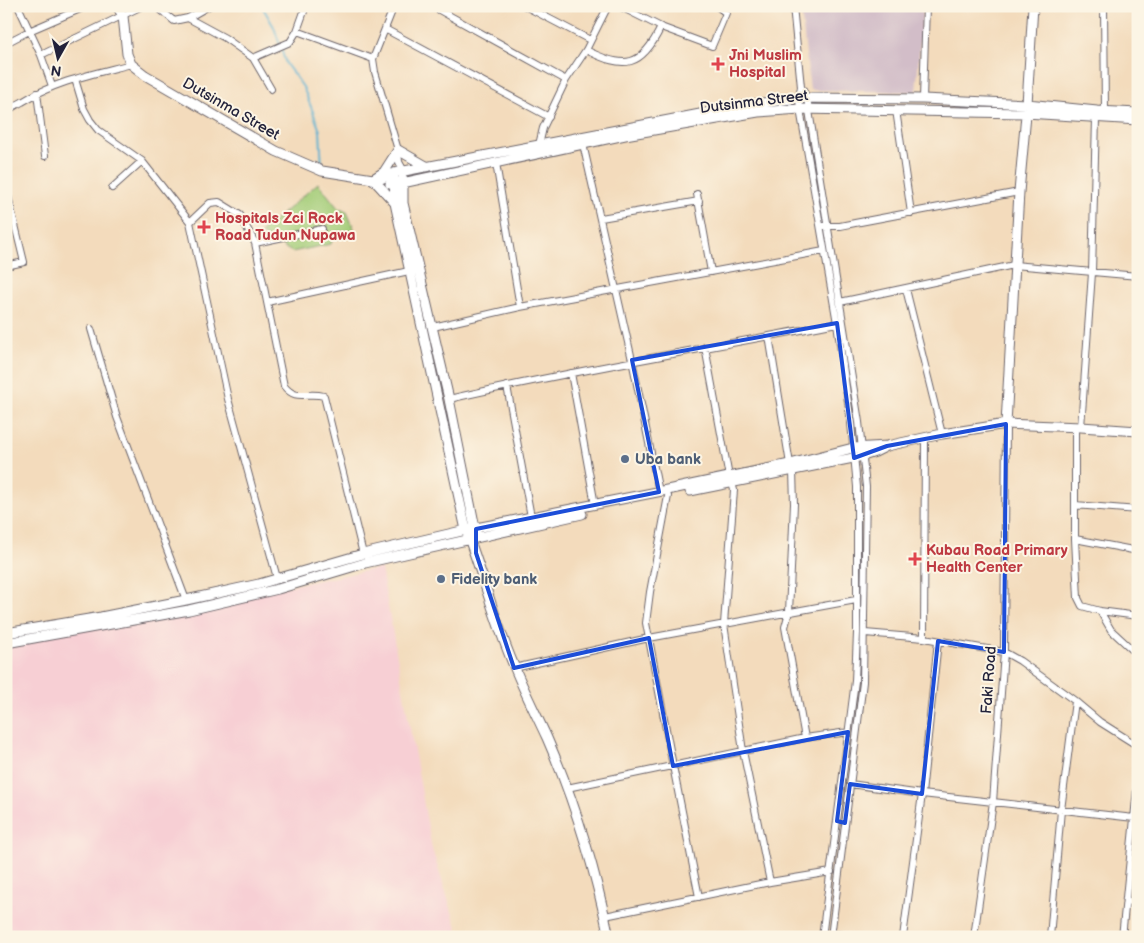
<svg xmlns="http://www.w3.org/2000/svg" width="1144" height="943" font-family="'Balsamiq Sans',sans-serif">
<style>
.built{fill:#f7cfd4}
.industrial{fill:#d2bdc8}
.green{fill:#a3cc77;stroke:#627759}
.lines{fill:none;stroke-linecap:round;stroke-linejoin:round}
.stream{stroke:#52b0d1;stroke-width:2}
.minor-casing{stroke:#6b6368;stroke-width:8}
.tertiary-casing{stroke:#6b6368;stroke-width:11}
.minor{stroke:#fff;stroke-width:6}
.tertiary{stroke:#fff;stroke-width:9}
.marked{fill:none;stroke:#1d4ed8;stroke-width:4;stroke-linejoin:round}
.health-dot{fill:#e0444e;stroke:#fcf5e5;stroke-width:2}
.service-dot{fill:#5c6f8a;stroke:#fcf5e5;stroke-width:2}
.labels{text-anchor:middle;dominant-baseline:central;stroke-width:4;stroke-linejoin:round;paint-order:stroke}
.health-label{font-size:15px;font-weight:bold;fill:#be3a42;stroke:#fcf5e5;text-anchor:start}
.street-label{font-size:15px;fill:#22223b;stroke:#fcf5e5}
.service-label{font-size:15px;font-weight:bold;fill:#4e5e75;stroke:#fcf5e5;text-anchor:start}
</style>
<rect width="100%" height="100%" fill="#fcf5e5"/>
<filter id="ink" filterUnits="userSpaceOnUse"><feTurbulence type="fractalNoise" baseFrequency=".02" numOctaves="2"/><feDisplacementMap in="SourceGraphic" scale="10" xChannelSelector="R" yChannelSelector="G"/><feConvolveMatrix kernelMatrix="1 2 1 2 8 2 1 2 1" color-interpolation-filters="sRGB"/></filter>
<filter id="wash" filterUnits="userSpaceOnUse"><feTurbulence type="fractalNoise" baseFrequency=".0096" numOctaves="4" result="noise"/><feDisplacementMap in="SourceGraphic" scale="20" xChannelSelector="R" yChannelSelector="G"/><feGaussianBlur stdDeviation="1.12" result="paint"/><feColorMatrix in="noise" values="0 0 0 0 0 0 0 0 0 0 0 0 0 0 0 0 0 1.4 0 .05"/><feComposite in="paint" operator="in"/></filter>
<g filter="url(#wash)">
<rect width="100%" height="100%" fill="#f3dbbc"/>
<path class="built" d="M381,568L432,849L460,937H6V642Z"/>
<path class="industrial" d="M822,6H923L916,92L810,90L801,9Z"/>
<path class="green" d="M318,183L338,208L347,212L355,231L335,232L331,244L292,252L260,233Z"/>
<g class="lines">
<path class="stream" d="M262,6L274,27L286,64L303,87L313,112L320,131L322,169"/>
</g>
</g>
<g filter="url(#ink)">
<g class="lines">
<defs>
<path id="minor" d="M18,6L41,55L52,86
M156,6L174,21L188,18L209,6
M394,6L373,59L375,72L398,150L399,162L404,171
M432,6L566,80
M525,6L590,40
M619,6L661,27L712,46L726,13L717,6
M793,6L801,87L799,98L800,109L837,323L851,423L857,487V633L855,681L822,937
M1104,6L1105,111
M188,18L225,38L253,58L271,89
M385,29L549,117
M297,31L373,59
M6,43L29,31L87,6
M586,50C625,70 642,67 661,27
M41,55L142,6
M253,58L290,42L297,31L306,6
M75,79L84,109L90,120L98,130L142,161L190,222L228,399L277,578
M801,87L807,98L859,422L866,487L863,682L831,937
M37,93L45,156
M923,99L926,6
M896,110L911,213
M6,113C10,108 16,105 22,102C56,81 93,74 131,64
M583,144L632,360L659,492
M539,145L543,128L566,80L586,50L608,6
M496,163L520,307
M6,188L24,262L6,266
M112,188L142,161
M697,194L711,272
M601,218L699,201
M190,222L210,203L219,202L240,215L255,243L284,386C297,402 306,391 324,396L363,554
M823,226H840L855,223L1019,192
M255,243L322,229
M906,289L942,434
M267,302L409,271
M840,302L1014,265L1138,276
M433,327L520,307L824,251
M91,329L117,417L186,600
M769,336L790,464
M705,347L729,477
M571,373L595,505
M507,386L531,517
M449,399C577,369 707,349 837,323
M1075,427V539L1078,598L1082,606L1100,611L1138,616
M1081,427L1092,273L1096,118
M793,471L794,504L789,612L785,627L805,738
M732,483L734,490L724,624L743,751L770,882
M668,496L650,592L646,623L673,766L699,897
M1075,505L1138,510
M1075,539L1138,551
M1100,611L1111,630L1138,655
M865,633L924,638L1004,652L1020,661L1075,701L1100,722L1138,746
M924,638L925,438
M514,668L649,638L856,600
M850,784L922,794L1134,818
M567,788L805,738L848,732
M1126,901L1138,903
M605,916L770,882L831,872
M831,934L870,937
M903,937L922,794L938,641
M974,937L993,802L1004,652L1006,424
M1050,937L1061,810L1075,701
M1122,937L1138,779"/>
<path id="tertiary" d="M117,6L123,16L127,54L131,64L145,75L276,151L322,171L373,179H381L394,173L747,105L799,98L923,99L1027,104L1097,111L1138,113
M394,173L395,203L466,530C483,575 495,622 514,666C524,691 536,714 547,738C575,802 595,869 609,937
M403,179V203L449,399L476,533
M390,184L393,185L625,135L758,112L800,109L1026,113L1138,120
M395,203L373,179L384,172L398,150L426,166
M1006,424L1019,192L1027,104L1033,6
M690,491L863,456L875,452L887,446
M6,633L101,617L186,600L259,584L363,554L466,530L672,489L790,464L853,448L887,446L942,434L1006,424L1081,427L1138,431
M6,643L189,610L278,589L365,563L582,514"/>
</defs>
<use href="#minor" class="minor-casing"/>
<use href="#tertiary" class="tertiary-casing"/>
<use href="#minor" class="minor"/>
<use href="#tertiary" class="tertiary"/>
</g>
</g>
<path class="marked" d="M837,323L854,458L887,446L1006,424L1004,652L938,641L922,794L850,784L845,823L837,821L848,732L673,766L649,638L514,668L476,553V529L659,492L632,360Z"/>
<g class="health-dot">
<path d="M715.5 56.5h5v5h5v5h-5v5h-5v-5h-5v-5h5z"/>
<path d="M201.5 219.5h5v5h5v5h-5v5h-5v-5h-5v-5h5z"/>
<path d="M912.5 551.5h5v5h5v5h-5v5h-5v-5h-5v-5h5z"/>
</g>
<g class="service-dot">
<circle cx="625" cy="459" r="5"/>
<circle cx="441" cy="579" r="5"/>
</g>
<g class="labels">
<g class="health-label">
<text x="729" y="55">Jni Muslim<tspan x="729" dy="17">Hospital</tspan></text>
<text x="215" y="218">Hospitals Zci Rock<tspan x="215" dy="17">Road Tudun Nupawa</tspan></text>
<text x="926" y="550">Kubau Road Primary<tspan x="926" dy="17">Health Center</tspan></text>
</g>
<g class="street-label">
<text transform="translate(754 102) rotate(-7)">Dutsinma Street</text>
<text transform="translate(231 109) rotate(30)">Dutsinma Street</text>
<text transform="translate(989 680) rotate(-86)">Faki Road</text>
</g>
<g class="service-label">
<text x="635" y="459">Uba bank</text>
<text x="451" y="579">Fidelity bank</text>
</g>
</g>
<rect width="1144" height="943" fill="none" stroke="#fcf5e5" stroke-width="25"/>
<g transform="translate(58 58) rotate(188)" stroke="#fcf5e5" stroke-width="4" paint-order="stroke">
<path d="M0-4L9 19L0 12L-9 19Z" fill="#22223b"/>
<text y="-8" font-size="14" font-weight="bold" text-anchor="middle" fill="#22223b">N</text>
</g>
</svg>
